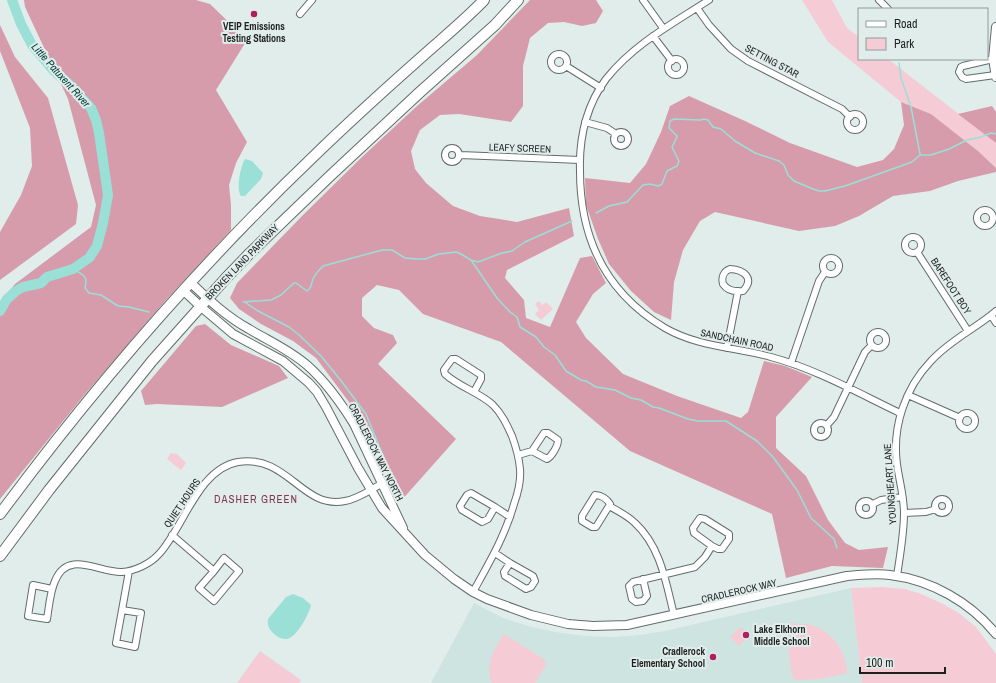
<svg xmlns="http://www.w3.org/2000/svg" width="996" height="683" font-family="'Archivo Narrow',sans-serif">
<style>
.built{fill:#cee4e0}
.green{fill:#f5cbd6}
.forest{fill:#d69cac}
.water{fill:#9ae0d7}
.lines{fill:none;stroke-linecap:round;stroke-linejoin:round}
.stream{stroke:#9ae0d7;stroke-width:1.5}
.river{stroke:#9ae0d7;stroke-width:10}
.minor-casing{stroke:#626d6b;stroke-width:8}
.tertiary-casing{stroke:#626d6b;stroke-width:10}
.primary-casing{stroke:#626d6b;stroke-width:12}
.minor{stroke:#fff;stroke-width:6}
.tertiary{stroke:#fff;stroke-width:8}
.primary{stroke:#fff;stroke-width:10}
.poi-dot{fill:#ad205d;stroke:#e1edeb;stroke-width:1.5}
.labels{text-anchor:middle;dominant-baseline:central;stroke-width:4;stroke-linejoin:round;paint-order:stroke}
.poi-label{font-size:10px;font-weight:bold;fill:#1c2120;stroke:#e1edeb}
.street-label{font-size:10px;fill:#1c2120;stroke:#e1edeb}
.water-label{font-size:11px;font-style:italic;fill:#00423d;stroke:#e1edeb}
.neighbourhood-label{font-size:11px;letter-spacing:1px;fill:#803a52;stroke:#e1edeb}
</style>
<rect width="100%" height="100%" fill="#e1edeb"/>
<path class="built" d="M851,588L862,683H431L474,603L503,618L528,626L555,632L585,636L614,637L640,635L665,631Z"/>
<path class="green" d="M802,0H832L847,28L859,37V59H888L996,143V168L978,151L931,114L901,102L828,42Z
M539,301L542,305L546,302L553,309L541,320L535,314L539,310L535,304Z
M171,453L177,454L186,463L181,470L167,459Z
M882,587L905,589L921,594L941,603L959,613L976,627L996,654V683H862L851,588Z
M789,623C798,624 808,623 816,627C835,634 847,655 847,673L819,679L796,680L792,676L789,653Z
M739,628L745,629L747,631L746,638L739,646L730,637Z
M504,634L545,660L546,665L535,683H492C484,665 494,649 504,634Z
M260,651L301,680L299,683H237Z"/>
<path class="forest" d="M24,0H196L210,4L247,40L216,90L247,142L236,163L229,185L231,205V230L165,301L81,399L0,499V302L15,284L91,227L96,205L68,99L25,7Z
M530,0H596L603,11L596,23L582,26L564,22L548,23L530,38L523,66V106L511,122L459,114L440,115L420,130L411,151L415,169L426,183L453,206L480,216L517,222L569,208L574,236L507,270L505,278L524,300L526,318L550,327L580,258L592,256L606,283L593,294L576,322L586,338L623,374L677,396L741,418L748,412L764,361L785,366L812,377L776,417V448L806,476L828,520L845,543L859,550L888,547L883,568L832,566L786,578L772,514L630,451L501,342L423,314L399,290L377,285L362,298V316L374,328L393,335L397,343L378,364L456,439L400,502L399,494L390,480L379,447L361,418L316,358L293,341L261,324L239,309L230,298L237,283L303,215L362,157L417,106L477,55Z
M0,25L15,57L48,98L78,205L76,224L0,280V232L21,195L32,166L30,128L0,51Z
M689,96L745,121L790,143L857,167L883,160L894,149L904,125L901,102L931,114L978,151L996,168V172L958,181L930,191L893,196L859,216L835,226L799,231L715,212L700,221L683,250L674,282L671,320L654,312L631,291L609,264L598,239L586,205L585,178L630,183L646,164L661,132L670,106Z
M992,106L996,112V143L958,114Z
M205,324L231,345L279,366L288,378L222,407L157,404L145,405L141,391L196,326Z"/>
<path class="water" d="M245,159L252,161L263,173L261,179L245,196H241C236,190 240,167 245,159Z
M293,594L303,598L311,605C309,614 296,640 285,639C281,639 276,636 273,633C269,629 267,625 268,619L286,597Z"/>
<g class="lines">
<path class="stream" d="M899,63L901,78L911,107L920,154
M596,213L609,206L627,202L643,185L650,184L658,186L662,184L667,171L677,166L679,161L672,147L676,139L677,136L669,128L670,121L674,119L700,120L704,119L708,120L713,127L721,129L735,141L755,153L779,161L784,165L788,175L794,181L813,189L819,191H825L845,186L912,162L920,155H931L949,149L967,140L981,137L991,133L996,134
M471,260L497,298L510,312L517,317L520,327L536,337L544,347L555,355L566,371L581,380L586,381L596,387L615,390L631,398L641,400L653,407L659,408L688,419L698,421H726L757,441L773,457L797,490L811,518L834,539L837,548
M73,269C84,276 88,275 85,288L89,293L101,295L118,306L129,307L149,312
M243,302L271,300L281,295L294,283H296L307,291C312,288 311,284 313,279C315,274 319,270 323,266L382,250H392L405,258L417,259H425L439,254L456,252L461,254L471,260L478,262L502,253L512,251L525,242L572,221
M246,303L258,311L289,327L298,334L321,356L342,382L366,414L384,458"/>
<path class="river" d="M0,311L7,299L16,291L23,287L41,283L47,277L73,269L89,258L97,246L103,223L108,195L99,133L96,120L91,108L70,85L54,71L32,45L21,24L12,0"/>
<defs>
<path id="minor" d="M643,0L663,28
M709,0C672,24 634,44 606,79C586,106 579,138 580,171C580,238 606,293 665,328C698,347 735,347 771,357C816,369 858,393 900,413
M879,0L888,9
M697,8L709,25L731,49L748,61L842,109L850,117
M300,14L312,0
M653,36L672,61
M551 62a8 8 0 1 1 16 0a8 8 0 1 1-16 0Z
M993,59L963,66L961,67L959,72L962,77L966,79L995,75
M668 67a8 8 0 1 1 16 0a8 8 0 1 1-16 0Z
M566,66L601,88
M847 122a8 8 0 1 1 16 0a8 8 0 1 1-16 0Z
M585,122L607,128L616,134
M614 139a7 7 0 1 1 14 0a7 7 0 1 1-14 0Z
M445 155a7 7 0 1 1 14 0a7 7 0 1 1-14 0Z
M460,155L580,160
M977 218a8 8 0 1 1 16 0a8 8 0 1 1-16 0Z
M905 245a8 8 0 1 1 16 0a8 8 0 1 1-16 0Z
M917,252L968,331
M823 266a8 8 0 1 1 16 0a8 8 0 1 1-16 0Z
M730,269C744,270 755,278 743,291C735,292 727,290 723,284C721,277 724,271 730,269Z
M991,315L996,323
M870 340a8 8 0 1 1 16 0a8 8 0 1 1-16 0Z
M727,348L738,291
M791,363L819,281L825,272
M908,395L960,418
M959 421a8 8 0 1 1 16 0a8 8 0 1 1-16 0Z
M814 430a7 7 0 1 1 14 0a7 7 0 1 1-14 0Z
M827,425L834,417L865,352L872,345
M518,455L532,451L544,433H548L558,440C558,446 552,456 547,459L532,451
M935 506a7 7 0 1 1 14 0a7 7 0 1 1-14 0Z
M859 508a7 7 0 1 1 14 0a7 7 0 1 1-14 0Z
M873,504L881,500L902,497
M609,506L610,504C607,499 601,495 595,495L582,516V521L592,527H596L609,506C618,511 628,516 635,523C661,547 666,583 674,615
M495,507L471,493L467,495L460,506L462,510L482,522L488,519L495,507L510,517
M904,513L926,512L936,509
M172,535L214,571L199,588L214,601L239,571L224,558L214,571
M495,553L510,563L504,572L505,576L526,589L531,587L535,581L533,576L510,563
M897,576C900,555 904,534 904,513C904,496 899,480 897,464C892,427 905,388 931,361C950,340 975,329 996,311
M643,579L647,596L643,601L636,602L632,599L629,586L633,582L695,567L705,557L712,546L694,533L693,528L700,518L705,519L729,534V539L722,549H718L712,546
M52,589L33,585L28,616L47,619C49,607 50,592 55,581C68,549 99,573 122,572C135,571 150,564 159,554C184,527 198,469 238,462C288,454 302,510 345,501C358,499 370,490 383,483
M473,592C489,563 505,536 514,504C518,493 521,481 520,469C519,457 516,447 512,436C507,425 502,414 493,405C479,392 459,387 445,374L444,370L452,359H456L481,375V379L474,392
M122,610L116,643L135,647L141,613L122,610L129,571"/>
<path id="tertiary" d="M996,27L993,59L996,77
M191,283C209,300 227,317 249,329C269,341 290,350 308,366C327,383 341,403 354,424L403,528
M184,291L200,306L233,334L283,361L309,383L317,392L326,407L358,468L382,508L425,555L454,579L473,592L487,599L531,615L568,624L593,626L627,625L847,576C861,575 876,573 890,575C931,580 970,602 996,634"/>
<path id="primary" d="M0,514C94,387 200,265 314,156C347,124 381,93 416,62C439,41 463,22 484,0
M0,556L49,490L152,361L226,278L250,253L330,176L419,93L495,25L518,0"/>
</defs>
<use href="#minor" class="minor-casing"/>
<use href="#tertiary" class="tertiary-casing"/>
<use href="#primary" class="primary-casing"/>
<use href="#minor" class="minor"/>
<use href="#tertiary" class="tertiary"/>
<use href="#primary" class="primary"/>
</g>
<g class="poi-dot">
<circle cx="254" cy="14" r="4"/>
<circle cx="746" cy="635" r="4"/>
<circle cx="713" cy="657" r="4"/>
</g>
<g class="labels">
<g class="poi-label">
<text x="254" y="26">VEIP Emissions<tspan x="254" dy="12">Testing Stations</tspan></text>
<text x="754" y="629" text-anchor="start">Lake Elkhorn<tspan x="754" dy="12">Middle School</tspan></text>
<text x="705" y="651" text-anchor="end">Cradlerock<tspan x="705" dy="12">Elementary School</tspan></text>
</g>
<g class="street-label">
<text transform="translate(772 61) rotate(28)">SETTING STAR</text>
<text transform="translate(520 148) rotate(2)">LEAFY SCREEN</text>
<text transform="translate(242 262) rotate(-46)">BROKEN LAND PARKWAY</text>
<text transform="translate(951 286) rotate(57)">BAREFOOT BOY</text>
<text transform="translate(737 340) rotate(12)">SANDCHAIN ROAD</text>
<text transform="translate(376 452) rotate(63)">CRADLEROCK WAY NORTH</text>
<text transform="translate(890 484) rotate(-94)">YOUNGHEART LANE</text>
<text transform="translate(182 503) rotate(-56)">QUIET HOURS</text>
<text transform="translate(739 591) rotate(-13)">CRADLEROCK WAY</text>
</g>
<g class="water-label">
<text transform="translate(61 75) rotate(48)">Little Patuxent River</text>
</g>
<g class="neighbourhood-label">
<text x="256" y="499">DASHER GREEN</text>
</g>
</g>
<rect x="858" y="8" width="130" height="52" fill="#e1edeb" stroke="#929b9a"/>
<rect x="866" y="21" width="20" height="6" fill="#ffffff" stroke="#929b9a"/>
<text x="894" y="28" font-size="12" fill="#1c2120">Road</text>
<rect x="866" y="38" width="20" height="12" fill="#f5cbd6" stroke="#929b9a"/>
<text x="894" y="48" font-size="12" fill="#1c2120">Park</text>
<path d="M860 667v6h85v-6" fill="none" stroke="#1c2120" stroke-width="2"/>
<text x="866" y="667" font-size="12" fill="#1c2120" stroke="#e1edeb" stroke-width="3" paint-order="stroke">100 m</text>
</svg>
